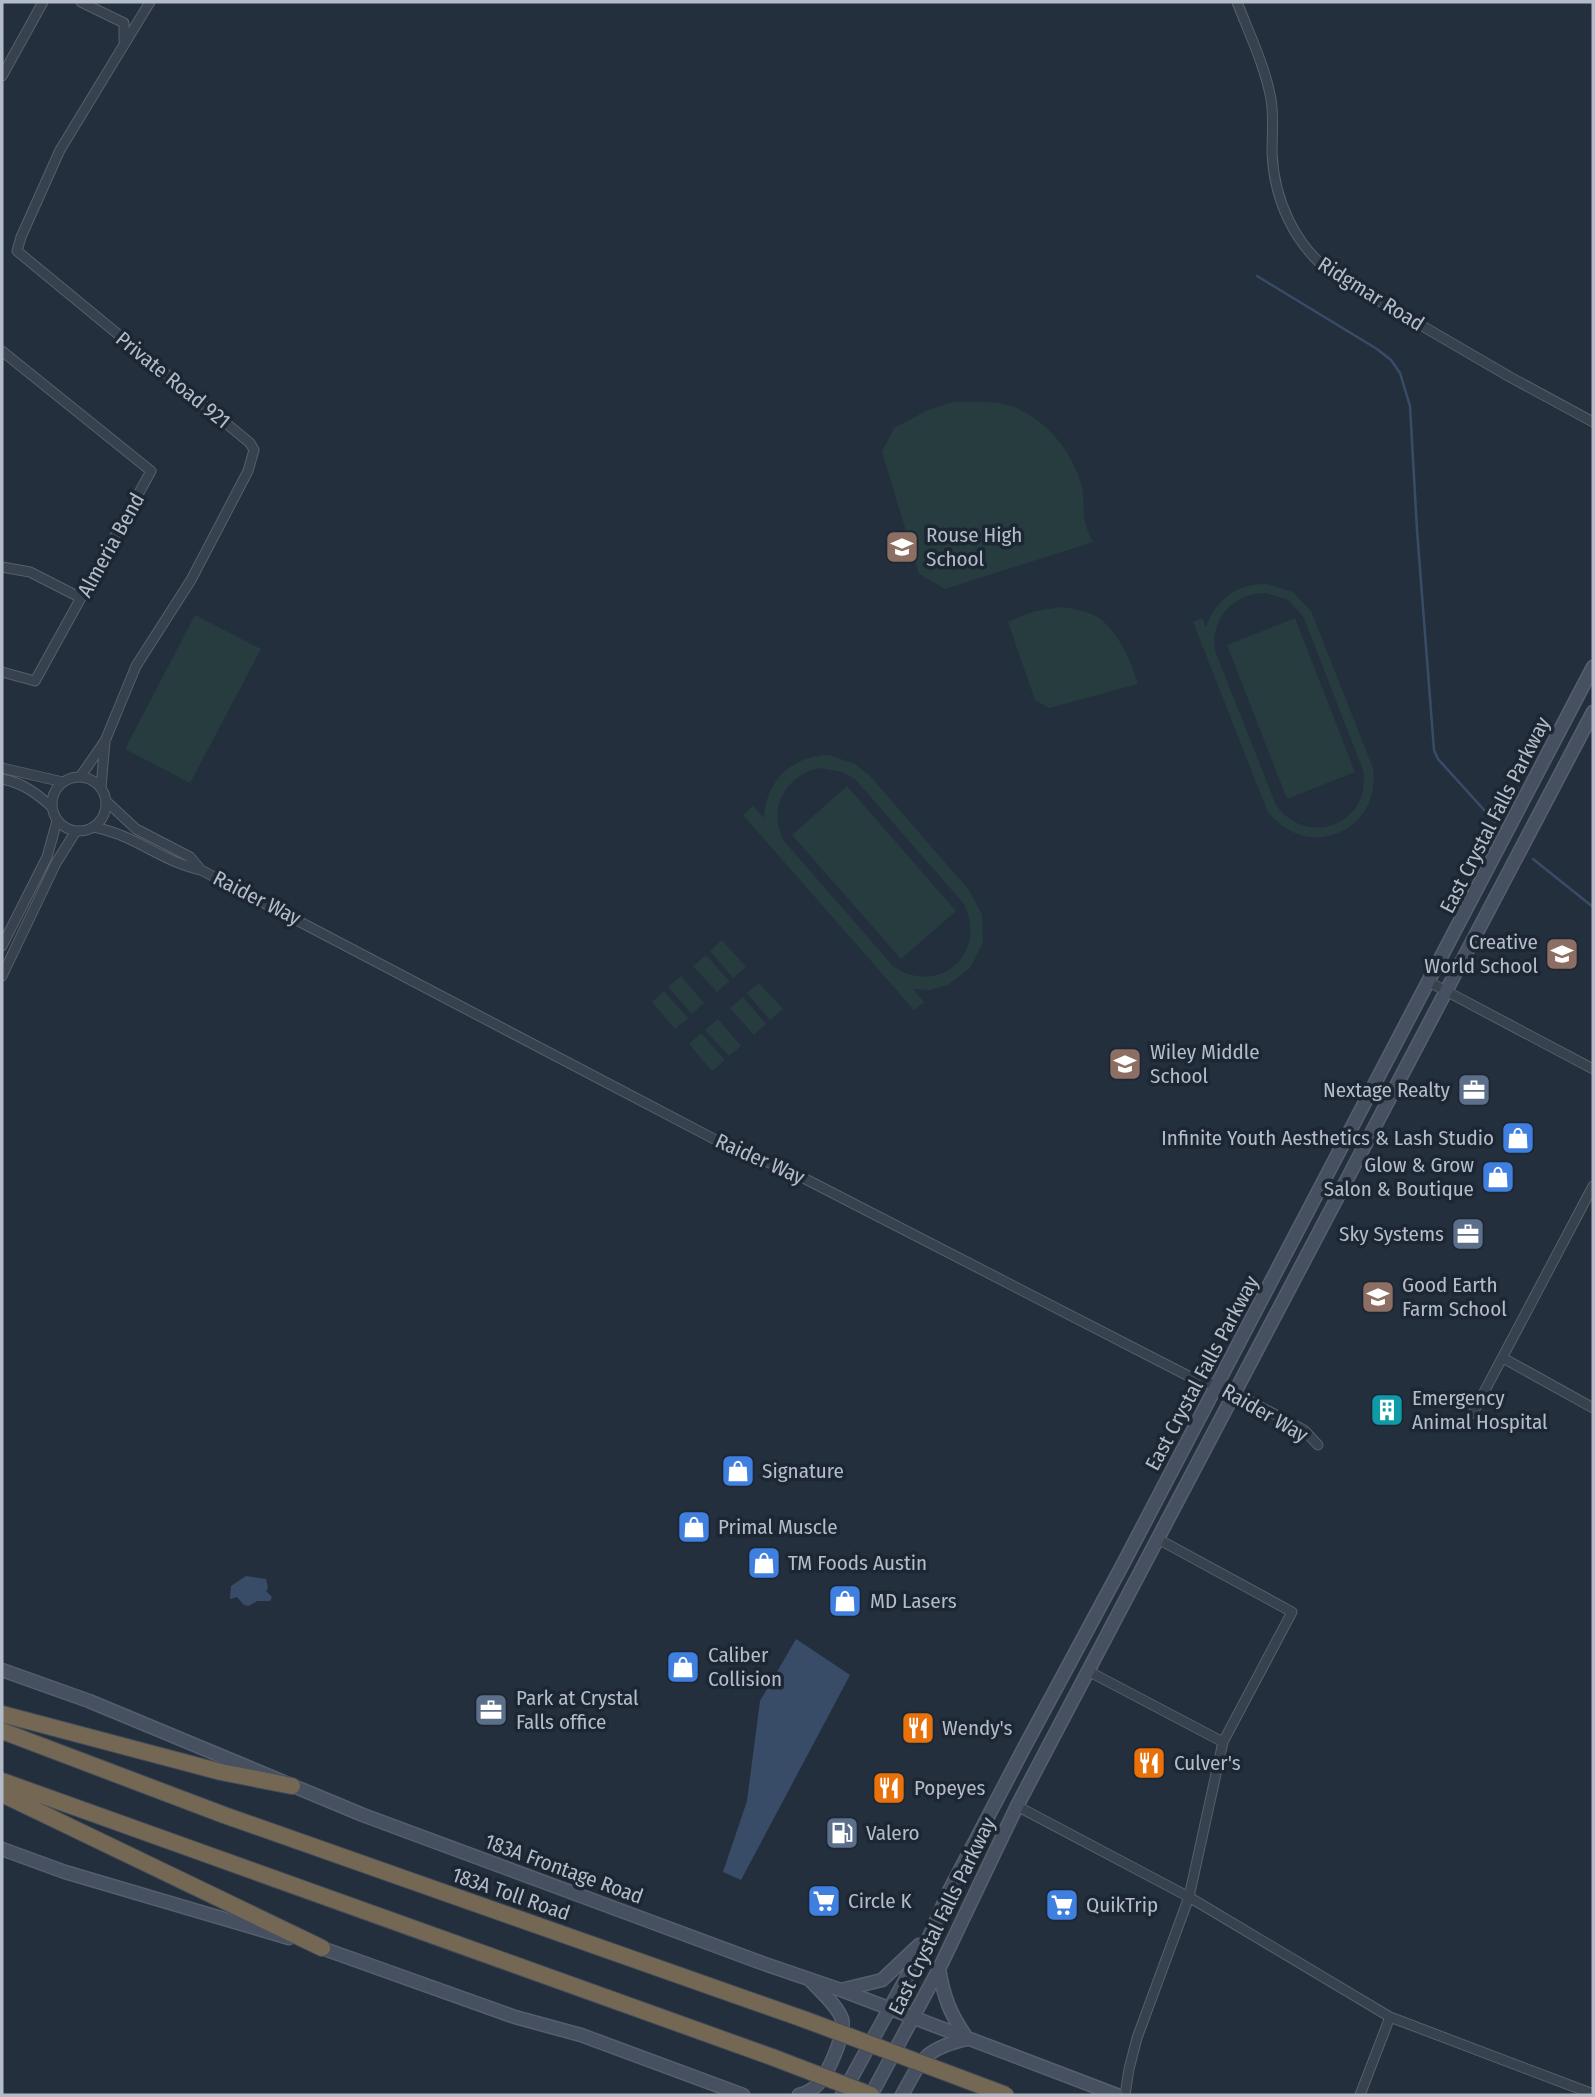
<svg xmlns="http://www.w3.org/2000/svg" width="1595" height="2097" font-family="'Fira Sans Condensed',sans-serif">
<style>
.green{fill:#263c3f;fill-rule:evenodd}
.water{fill:#394c67}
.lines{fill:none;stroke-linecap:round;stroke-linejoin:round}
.stream{stroke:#394c67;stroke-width:2.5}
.street-casing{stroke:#565f6c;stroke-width:11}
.secondary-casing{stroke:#565f6c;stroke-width:15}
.highway-casing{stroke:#434c59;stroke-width:18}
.street{stroke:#38414e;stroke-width:9}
.secondary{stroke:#465061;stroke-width:12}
.highway{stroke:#746855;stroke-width:16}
.highway-bridge-casing{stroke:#434c59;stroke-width:18;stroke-linecap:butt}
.highway-bridge{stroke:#746855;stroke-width:16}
.labels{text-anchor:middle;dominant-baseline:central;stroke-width:7;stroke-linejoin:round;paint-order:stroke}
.street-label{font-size:21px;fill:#b4bcc9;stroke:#1d2633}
.poi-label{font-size:21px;fill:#b4bcc9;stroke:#1d2633;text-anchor:start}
</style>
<rect width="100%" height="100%" fill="#242f3e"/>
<path class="green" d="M952,402C971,402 993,400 1011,406C1045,418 1072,451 1081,484C1085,497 1082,509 1085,522C1086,528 1090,535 1093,542L945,589L919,574L882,452L894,428L926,411Z
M1267,584L1293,592L1311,611L1373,768C1382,833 1305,863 1267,810L1193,622L1202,618L1206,627C1216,599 1237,583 1267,584ZM1266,593L1288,600L1303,616L1363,770C1372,824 1307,849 1276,805L1215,651C1210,618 1234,593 1266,593Z
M1062,607C1074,609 1088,611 1099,618C1118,631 1132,663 1138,684L1049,708L1035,700L1008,622L1035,611Z
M195,615L261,649L190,783L125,749Z
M1295,618L1355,772L1287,799L1227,645Z
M829,755L855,764L870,776L969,890L982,915L983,943L970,968L948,985L929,990L913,989L924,1002L914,1010L743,815L753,806L764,818C766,781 791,756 829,755ZM820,768L842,772L855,779L964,904C989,953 938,998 893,966L784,841C767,809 785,775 820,768Z
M847,786L956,911L901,959L792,835Z
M722,940L746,967L733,978L710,951Z
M706,955L729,981L717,992L693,966Z
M681,976L704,1003L692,1014L668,987Z
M759,983L783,1009L770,1020L747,993Z
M664,991L688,1018L675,1029L652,1002Z
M743,997L766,1024L754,1035L730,1008Z
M718,1019L741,1046L729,1056L705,1030Z
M701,1033L725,1060L712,1071L689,1044Z"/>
<path class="water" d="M246,1576L266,1579L268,1588L266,1591L272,1597L270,1601H257L249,1606L244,1605L237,1597L230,1599L231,1586Z
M796,1639L850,1675L741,1880L723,1872L747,1801L760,1701Z"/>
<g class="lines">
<path class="stream" d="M1257,276L1377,349L1391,360L1400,373L1410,406L1417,530L1434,750L1438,759L1495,822
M1533,859L1593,907"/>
<defs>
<path id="street" d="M81,2L124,23V44
M1237,2C1249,33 1265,66 1271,99C1274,117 1272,134 1272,153C1274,200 1295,246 1333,274L1510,377L1593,422
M2,76L43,2
M2,351L151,471L35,681L2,672
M2,567L30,572L81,598
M2,768L63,782
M80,777L105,741L136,666L191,580L248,471L254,450L250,443L17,251L21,237L60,150L150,2
M52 804a27 27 0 1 1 54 0a27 27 0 1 1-54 0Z
M2,779C23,783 36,793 52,807
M101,788L105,741
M106,801L136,829L190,857L201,870
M93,827C136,835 162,862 201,870L735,1150L786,1169L1202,1383L1218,1384L1304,1430L1318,1445
M2,946L47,857L57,821
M2,976L56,863L76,831
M1429,982L1593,1069
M1503,1358L1593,1408
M1473,1413L1593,1186
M1088,1671L1223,1742
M1017,1806L1189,1897L1390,2017L1593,2094
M1125,2095L1129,2069L1137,2038L1189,1897L1223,1742L1292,1612L1158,1539
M1360,2095L1390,2017"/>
<path id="secondary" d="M2,1670L89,1701L363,1815L762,1963L841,1990L1117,2095
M2,1849L65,1872L289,1938
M316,1946L515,2017L581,2035L743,2095
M939,1969C944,1998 950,2014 967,2038
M841,1990L882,1980L919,1945
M799,2095C806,2093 813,2090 818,2084C828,2073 846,2034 842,2019C837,2005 821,1992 811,1981
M842,2095L930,1935L949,1891L1025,1746L1123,1564L1593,667
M871,2095L939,1969L1017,1806L1593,712
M902,2095C922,2059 924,2049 967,2039"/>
<path id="highway" d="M2,1714L221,1772L292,1786
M2,1731L224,1815L806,2020
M2,1781L772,2057
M2,1794L322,1948"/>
</defs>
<use href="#street" class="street-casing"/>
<use href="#secondary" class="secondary-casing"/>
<use href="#highway" class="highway-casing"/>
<use href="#street" class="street"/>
<use href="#secondary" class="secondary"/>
<use href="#highway" class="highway"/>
<defs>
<path id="highway-bridge" d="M806,2020L1006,2095
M772,2057L871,2095"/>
</defs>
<use href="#highway-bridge" class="highway-bridge-casing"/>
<use href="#highway-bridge" class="highway-bridge"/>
</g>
<defs>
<symbol id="school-square" viewBox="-11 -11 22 22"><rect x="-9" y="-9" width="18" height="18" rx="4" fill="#8d6e63" stroke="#1d2633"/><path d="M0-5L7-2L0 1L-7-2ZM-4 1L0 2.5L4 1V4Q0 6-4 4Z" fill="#fff"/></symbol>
<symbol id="office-square" viewBox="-11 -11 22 22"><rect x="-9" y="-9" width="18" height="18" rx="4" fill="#5c6f8a" stroke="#1d2633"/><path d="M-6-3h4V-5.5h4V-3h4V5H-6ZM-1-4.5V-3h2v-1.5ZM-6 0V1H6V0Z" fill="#fff"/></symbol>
<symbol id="shop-square" viewBox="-11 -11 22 22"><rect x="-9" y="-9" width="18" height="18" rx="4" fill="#3f7fe0" stroke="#1d2633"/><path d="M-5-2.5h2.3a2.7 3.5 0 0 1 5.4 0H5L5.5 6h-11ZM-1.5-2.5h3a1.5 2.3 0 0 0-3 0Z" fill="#fff"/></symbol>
<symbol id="building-square" viewBox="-11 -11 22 22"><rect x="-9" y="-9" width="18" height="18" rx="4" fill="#0f9aa8" stroke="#1d2633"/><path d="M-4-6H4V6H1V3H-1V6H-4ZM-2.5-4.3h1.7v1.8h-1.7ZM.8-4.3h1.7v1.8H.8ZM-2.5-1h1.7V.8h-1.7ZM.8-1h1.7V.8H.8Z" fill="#fff"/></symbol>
<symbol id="restaurant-square" viewBox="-11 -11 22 22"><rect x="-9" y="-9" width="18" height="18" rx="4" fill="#e8710a" stroke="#1d2633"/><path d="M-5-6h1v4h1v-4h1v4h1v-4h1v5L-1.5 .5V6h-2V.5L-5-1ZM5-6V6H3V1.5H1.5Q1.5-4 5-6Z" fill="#fff"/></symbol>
<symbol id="fuel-square" viewBox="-11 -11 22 22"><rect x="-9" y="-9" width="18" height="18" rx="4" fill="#5c6f8a" stroke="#1d2633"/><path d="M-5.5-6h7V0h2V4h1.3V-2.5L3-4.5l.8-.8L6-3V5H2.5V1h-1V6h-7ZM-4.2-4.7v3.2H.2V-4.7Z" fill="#fff"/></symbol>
<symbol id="supermarket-square" viewBox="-11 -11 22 22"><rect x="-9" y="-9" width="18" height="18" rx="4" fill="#3f7fe0" stroke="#1d2633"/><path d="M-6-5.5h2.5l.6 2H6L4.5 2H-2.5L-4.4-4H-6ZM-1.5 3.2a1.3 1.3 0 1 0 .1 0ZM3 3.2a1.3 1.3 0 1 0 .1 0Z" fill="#fff"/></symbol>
</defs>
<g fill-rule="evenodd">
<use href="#school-square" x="883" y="528" width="38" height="38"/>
<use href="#school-square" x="1543" y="935" width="38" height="38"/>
<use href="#school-square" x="1106" y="1045" width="38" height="38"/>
<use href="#office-square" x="1455" y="1071" width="38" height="38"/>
<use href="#shop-square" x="1499" y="1119" width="38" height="38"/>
<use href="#shop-square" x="1479" y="1158" width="38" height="38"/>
<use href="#office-square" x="1449" y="1215" width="38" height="38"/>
<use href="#school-square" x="1359" y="1278" width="38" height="38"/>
<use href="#building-square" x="1368" y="1391" width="38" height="38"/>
<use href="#shop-square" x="719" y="1452" width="38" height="38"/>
<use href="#shop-square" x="675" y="1508" width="38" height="38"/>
<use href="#shop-square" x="745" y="1544" width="38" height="38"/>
<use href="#shop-square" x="826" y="1582" width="38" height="38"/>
<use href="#shop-square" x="664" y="1648" width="38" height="38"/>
<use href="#office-square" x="472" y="1691" width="38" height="38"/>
<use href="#restaurant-square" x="899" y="1709" width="38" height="38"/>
<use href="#restaurant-square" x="1130" y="1744" width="38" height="38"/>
<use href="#restaurant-square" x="870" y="1769" width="38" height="38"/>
<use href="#fuel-square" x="823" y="1814" width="38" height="38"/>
<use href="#supermarket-square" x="805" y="1882" width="38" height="38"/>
<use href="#supermarket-square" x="1043" y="1886" width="38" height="38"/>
</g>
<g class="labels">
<g class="street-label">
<text transform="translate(1371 294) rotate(32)">Ridgmar Road</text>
<text transform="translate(173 380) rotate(39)">Private Road 921</text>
<text transform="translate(111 545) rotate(-61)">Almeria Bend</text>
<text transform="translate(1495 815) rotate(-63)">East Crystal Falls Parkway</text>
<text transform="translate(257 898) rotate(27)">Raider Way</text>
<text transform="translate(760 1159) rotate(24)">Raider Way</text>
<text transform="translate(1202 1373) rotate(-62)">East Crystal Falls Parkway</text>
<text transform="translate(1265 1413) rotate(30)">Raider Way</text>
<text transform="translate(564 1869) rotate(20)">183A Frontage Road</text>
<text transform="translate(511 1894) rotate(19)">183A Toll Road</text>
<text transform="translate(942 1916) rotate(-64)">East Crystal Falls Parkway</text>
</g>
<g class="poi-label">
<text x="926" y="535">Rouse High<tspan x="926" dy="24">School</tspan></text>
<text x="1538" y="942" text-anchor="end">Creative<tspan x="1538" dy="24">World School</tspan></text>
<text x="1150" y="1052">Wiley Middle<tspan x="1150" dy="24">School</tspan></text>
<text x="1450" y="1090" text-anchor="end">Nextage Realty</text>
<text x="1494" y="1138" text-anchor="end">Infinite Youth Aesthetics &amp; Lash Studio</text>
<text x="1474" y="1165" text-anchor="end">Glow &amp; Grow<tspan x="1474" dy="24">Salon &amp; Boutique</tspan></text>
<text x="1444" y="1234" text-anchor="end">Sky Systems</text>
<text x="1402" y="1285">Good Earth<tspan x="1402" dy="24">Farm School</tspan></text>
<text x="1412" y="1398">Emergency<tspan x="1412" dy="24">Animal Hospital</tspan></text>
<text x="762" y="1471">Signature</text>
<text x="718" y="1527">Primal Muscle</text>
<text x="788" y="1563">TM Foods Austin</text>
<text x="870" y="1601">MD Lasers</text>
<text x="708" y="1655">Caliber<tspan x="708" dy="24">Collision</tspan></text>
<text x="516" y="1698">Park at Crystal<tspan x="516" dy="24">Falls office</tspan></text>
<text x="942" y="1728">Wendy's</text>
<text x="1174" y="1763">Culver's</text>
<text x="914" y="1788">Popeyes</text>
<text x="866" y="1833">Valero</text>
<text x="848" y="1901">Circle K</text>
<text x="1086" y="1905">QuikTrip</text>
</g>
</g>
<rect width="1595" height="2097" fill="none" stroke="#b4bcc9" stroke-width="7"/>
</svg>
